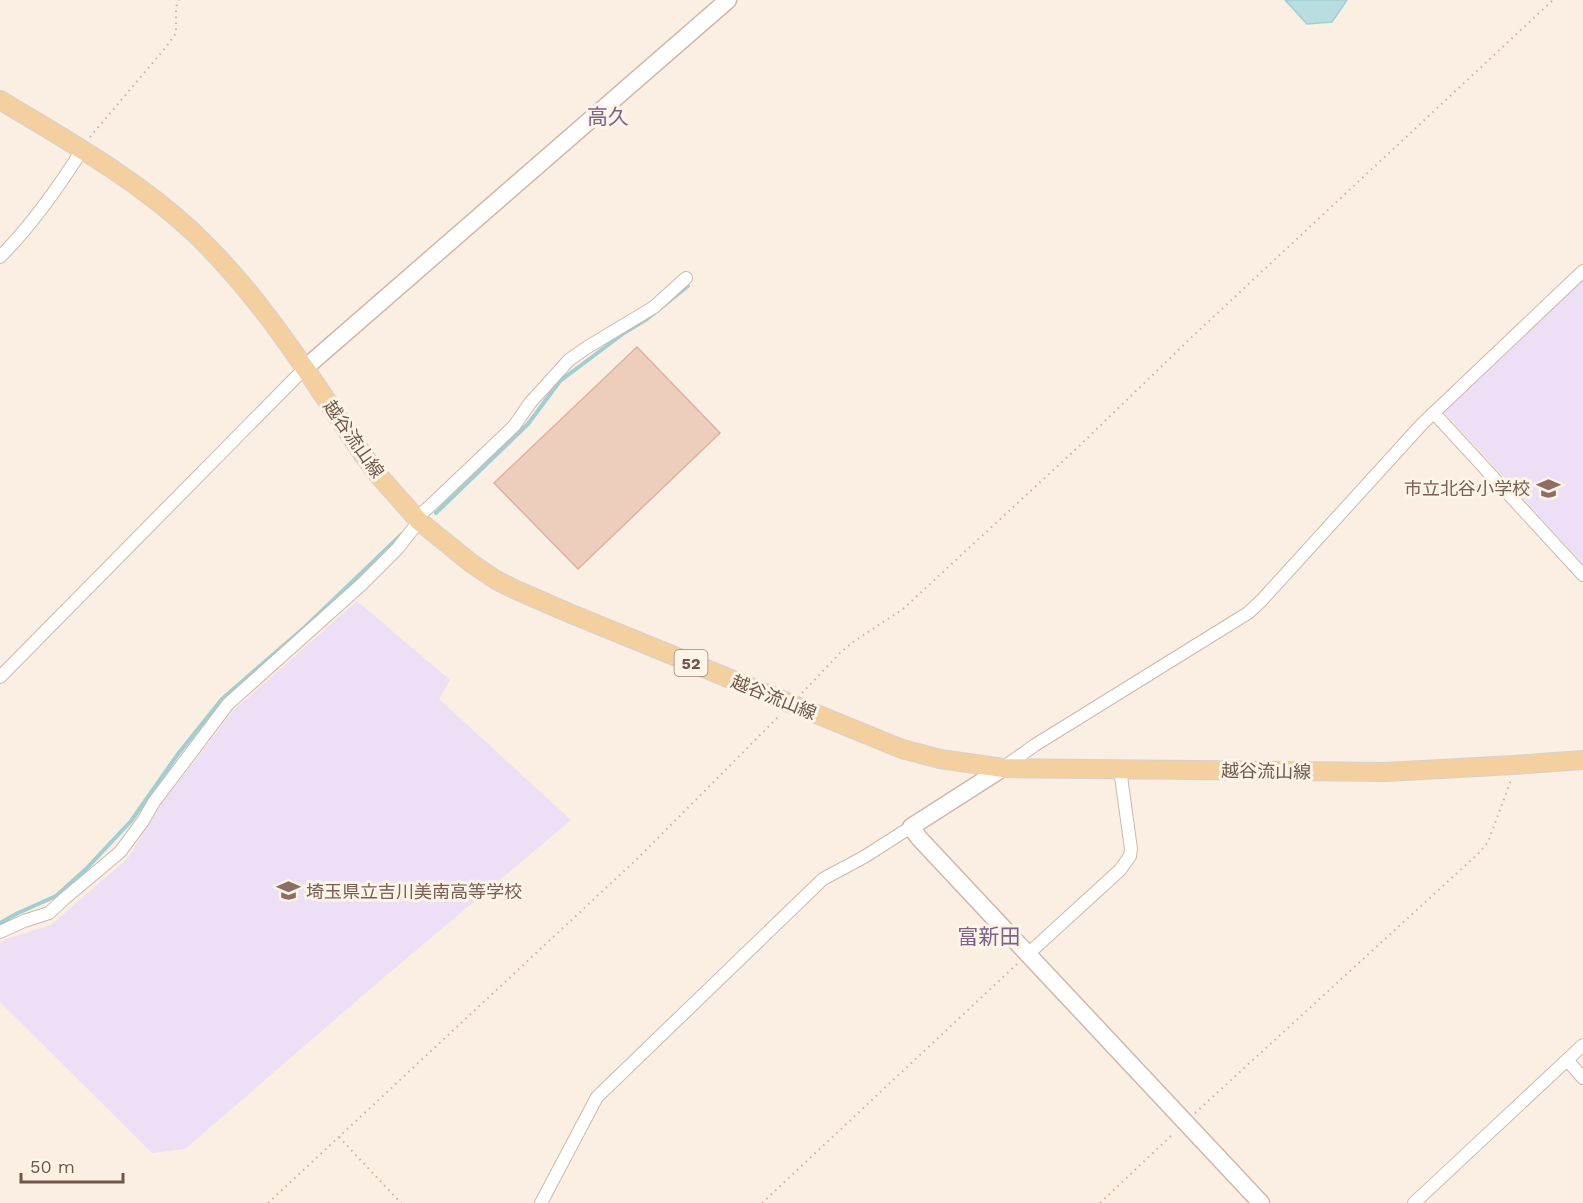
<svg xmlns="http://www.w3.org/2000/svg" width="1583" height="1203" font-family="'Work Sans','Noto Sans JP',sans-serif">
<style>
.education{fill:#ecdff6}
.water{fill:#b9dee1;stroke:#a0ced2;stroke-width:1.5}
.lines{fill:none;stroke-linecap:round;stroke-linejoin:round}
.stream{stroke:#a0ced2;stroke-width:4}
.building{fill:#edcdbc;stroke:#deb29e;stroke-width:1.5}
.street-casing{stroke:#ccb9ad;stroke-width:14}
.secondary-casing{stroke:#cfb8ab;stroke-width:19}
.primary-casing{stroke:#d7d0cd;stroke-width:20}
.path{stroke:#d1b0a0;stroke-width:2;stroke-dasharray:1.5 4.5;stroke-linecap:butt}
.street{stroke:#fff;stroke-width:12}
.secondary{stroke:#fff;stroke-width:16}
.primary{stroke:#f4cfa0;stroke-width:18}
.labels{text-anchor:middle;dominant-baseline:central;stroke-width:6;stroke-linejoin:round;paint-order:stroke}
.shield{fill:#fdf4e8;stroke:#9a857a;stroke-width:1.5}
.shield-label{font-size:16px;font-weight:bold;fill:#6f564b}
.street-label{font-size:18px;fill:#6f564b;stroke:#fdf4e8}
.education-label{font-size:18px;fill:#785e54;stroke:#fdf4e8;text-anchor:end}
.quarter-label{font-size:21px;fill:#7b638c;stroke:#fdf4e8}
</style>
<rect width="100%" height="100%" fill="#faefe2"/>
<path class="education" d="M1583,277V564L1444,412Z
M357,601L450,680L439,699L571,820L369,990L185,1149L152,1153L0,1002V943L6,939L51,925L128,858L161,805L233,711Z"/>
<path class="water" d="M1285,0H1347L1332,22L1307,24Z"/>
<g class="lines">
<path class="stream" d="M436,513L528,424L560,381L624,333L647,319L688,286
M0,923L18,913L56,896L86,869L131,821L178,754L222,699L305,627L402,534"/>
</g>
<path class="building" d="M637,347L720,433L578,569L494,483Z"/>
<g class="lines">
<defs>
<path id="street" d="M0,257C32,225 58,188 82,150
M1434,413L1583,575
M416,518L430,506L514,426L530,403L569,360L586,348L654,307L686,278
M0,677L305,368
M1004,767L1035,745L1248,613L1261,601L1422,424L1583,271
M0,932L24,921L49,913L64,899L120,852L143,821L154,802L228,704L361,585L398,548L419,521
M1028,954L1120,870L1130,856L1131,849L1120,769
M1567,1060L1583,1078
M541,1203L597,1097L823,879L864,857L911,827
M1414,1203L1583,1045"/>
<path id="secondary" d="M305,368L728,0
M1003,768L911,827L919,838L1261,1203"/>
<path id="primary" d="M0,100C66,140 135,178 192,231C262,297 311,378 364,456L379,476L419,521L471,563L496,580L514,589L569,613L902,749L940,759L1003,768L1386,772L1514,765L1583,760"/>
</defs>
<use href="#street" class="street-casing"/>
<use href="#secondary" class="secondary-casing"/>
<use href="#primary" class="primary-casing"/>
<path class="path" d="M90,137L166,47L176,33V7L179,0
M802,693L840,653L853,642L903,609L1076,449L1195,334L1553,0
M1195,1113L1480,852L1488,842L1511,780
M339,1137L401,1203
M268,1203L638,858L780,715
M762,1203L1017,964
M1100,1203L1174,1133"/>
<use href="#street" class="street"/>
<use href="#secondary" class="secondary"/>
<use href="#primary" class="primary"/>
</g>
<defs>
<symbol id="school-bare" viewBox="-9 -9 18 18"><path d="M0-5L7-2L0 1L-7-2ZM-4 1L0 2.5L4 1V4Q0 6-4 4Z" fill="#8d6e63" stroke="#fdf4e8" stroke-width="2.5" paint-order="stroke"/></symbol>
</defs>
<g fill-rule="evenodd">
<use href="#school-bare" x="1532" y="472" width="33" height="33"/>
<use href="#school-bare" x="272" y="874" width="33" height="33"/>
</g>
<g class="labels">
<rect class="shield" x="674.5" y="650" width="33" height="26" rx="4.5"/>
<g class="shield-label">
<text x="691" y="663">52</text>
</g>
<g class="street-label">
<text transform="translate(354 439) rotate(55)">越谷流山線</text>
<text transform="translate(774 697) rotate(22)">越谷流山線</text>
<text transform="translate(1266 771) rotate(1)">越谷流山線</text>
</g>
<g class="education-label">
<text x="1530" y="488">市立北谷小学校</text>
<text x="306" y="891" text-anchor="start">埼玉県立吉川美南高等学校</text>
</g>
<g class="quarter-label">
<text x="608" y="116">高久</text>
<text x="989" y="936">富新田</text>
</g>
</g>
<path d="M21 1173v9h102v-9" fill="none" stroke="#6f564b" stroke-width="3"/>
<text x="30" y="1173" font-size="18" fill="#6f564b" stroke="#fdf4e8" stroke-width="4.5" paint-order="stroke">50 m</text>
</svg>
